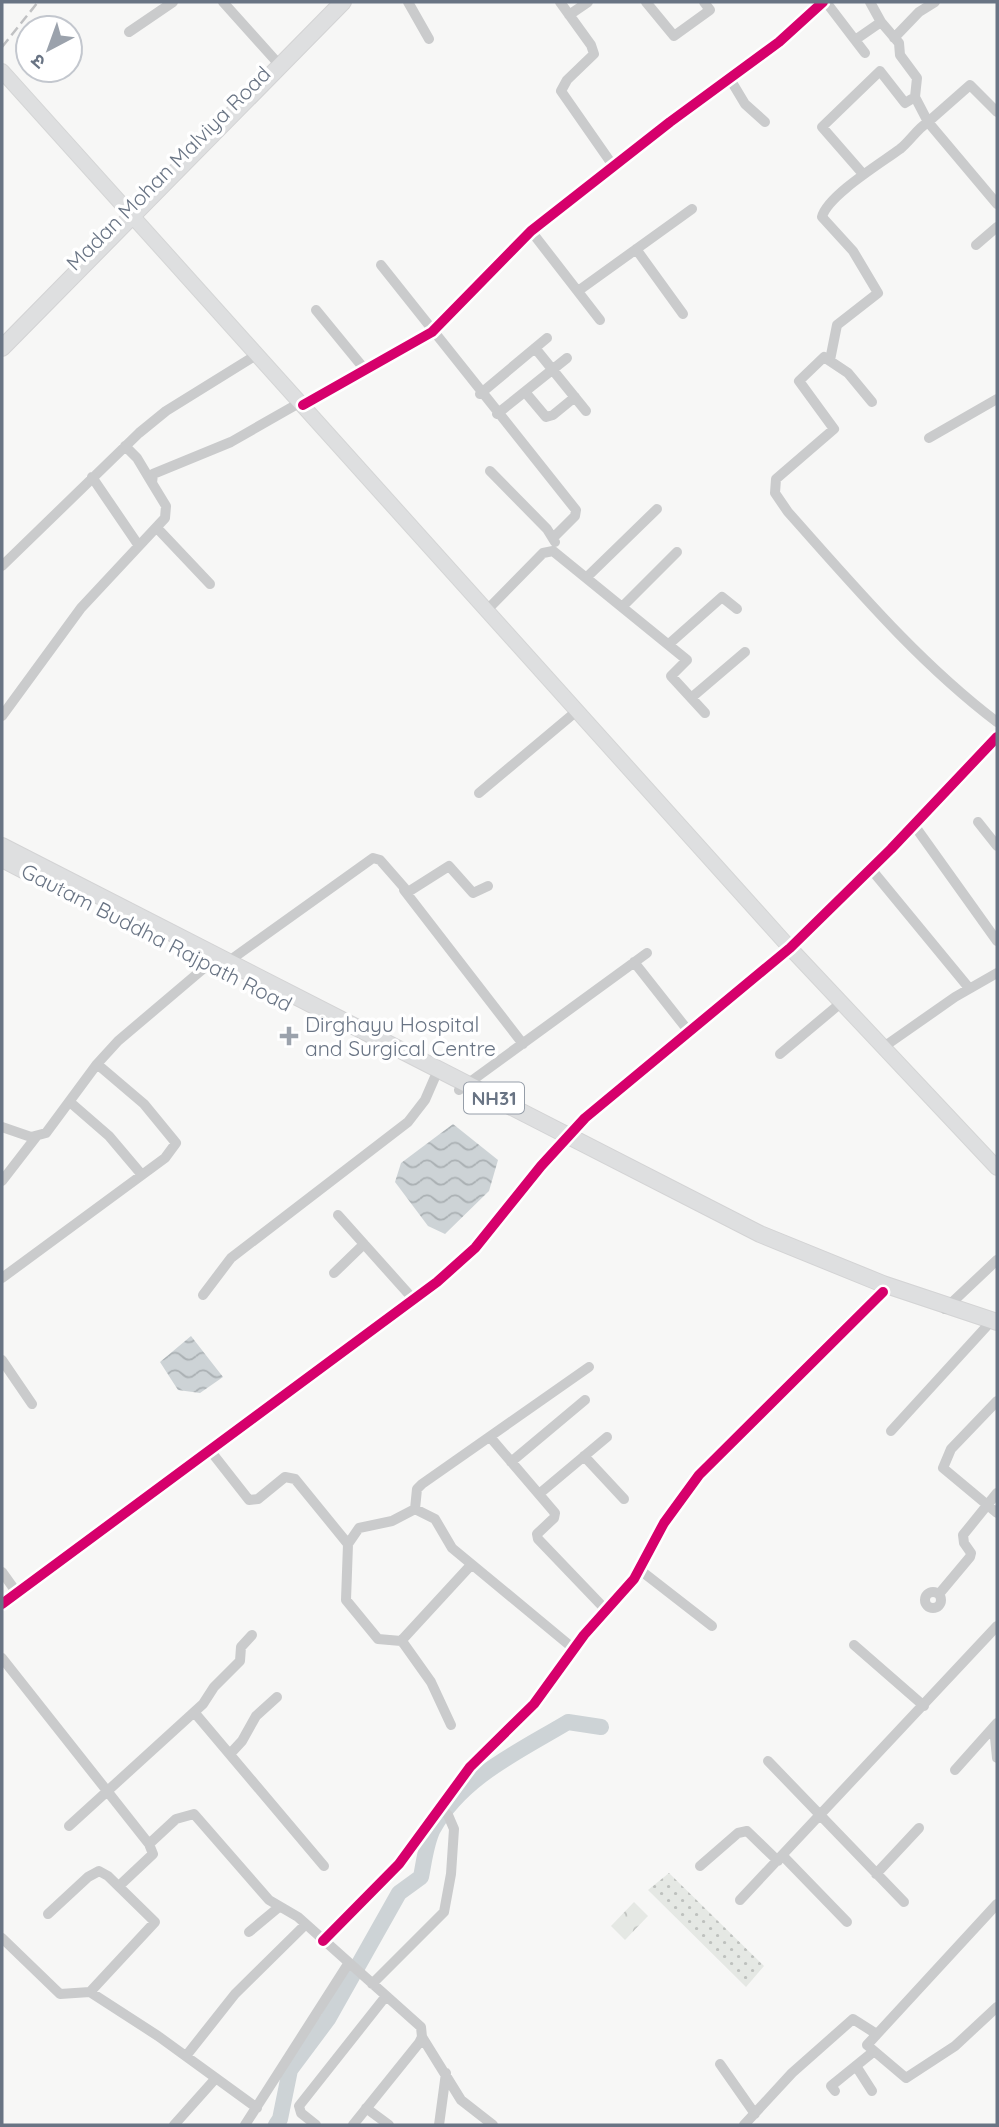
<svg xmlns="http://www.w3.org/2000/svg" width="999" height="2127" font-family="Quicksand,'Noto Sans Devanagari',sans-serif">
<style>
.grass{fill:url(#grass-dots)}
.forest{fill:url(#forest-crowns)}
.water{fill:url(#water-waves)}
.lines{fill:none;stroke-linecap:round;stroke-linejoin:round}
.river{stroke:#cdd3d6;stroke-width:16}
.primary-casing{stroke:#d4d5d5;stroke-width:16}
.trunk-casing{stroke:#d3d3d4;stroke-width:18}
.minor{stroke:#cacbcc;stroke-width:10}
.primary{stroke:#dedfe0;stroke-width:14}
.trunk{stroke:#dedfe0;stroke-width:16}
.rail{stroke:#c0c1c3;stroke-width:2.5;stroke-dasharray:10 5;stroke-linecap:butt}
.cycleway-casing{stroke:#fff;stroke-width:15}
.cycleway{stroke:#d6006c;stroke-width:10}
.poi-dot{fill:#9ba2ac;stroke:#fff;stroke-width:2.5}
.labels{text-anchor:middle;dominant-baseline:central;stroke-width:7;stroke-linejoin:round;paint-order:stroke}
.shield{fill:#fff;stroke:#969ea9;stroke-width:2}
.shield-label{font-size:19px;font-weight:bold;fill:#697484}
.street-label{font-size:21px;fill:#697484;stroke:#fff}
.poi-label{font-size:21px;fill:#697484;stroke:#fff;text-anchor:start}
</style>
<defs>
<pattern id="grass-dots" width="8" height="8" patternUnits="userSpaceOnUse" patternTransform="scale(1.75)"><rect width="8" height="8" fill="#e5e8e4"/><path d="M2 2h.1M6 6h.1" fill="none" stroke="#bec1be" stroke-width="1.8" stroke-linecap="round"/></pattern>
<pattern id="forest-crowns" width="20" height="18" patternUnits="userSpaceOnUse" patternTransform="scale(1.75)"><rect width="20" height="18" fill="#e5e8e4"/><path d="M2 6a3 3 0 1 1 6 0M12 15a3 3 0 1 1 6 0" fill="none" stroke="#bec1be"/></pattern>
<pattern id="water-waves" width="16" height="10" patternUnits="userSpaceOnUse" patternTransform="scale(1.75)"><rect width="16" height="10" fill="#cdd3d6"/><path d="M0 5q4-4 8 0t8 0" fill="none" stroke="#aab0b3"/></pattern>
</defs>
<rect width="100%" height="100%" fill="#f7f7f6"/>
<path class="grass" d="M669,1873L764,1966L746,1987L648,1890Z"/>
<path class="forest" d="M634,1902L648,1916L625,1940L611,1926Z"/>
<path class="water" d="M453,1124L498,1160L489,1191L445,1234L428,1226L395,1182L401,1163Z
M191,1336L223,1377L200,1393L178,1390L160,1362Z"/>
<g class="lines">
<path class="river" d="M276,2125L280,2119L290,2070L328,2019L399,1893L421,1877C424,1862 426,1843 433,1829C462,1777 518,1752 568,1722L601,1727"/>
<defs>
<path id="primary" d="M2,71L790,948L997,1168"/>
<path id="trunk" d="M2,348L343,2
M2,846L760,1234L883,1284L997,1322
M2,859L31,874"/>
</defs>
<use href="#primary" class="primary-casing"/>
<use href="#trunk" class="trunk-casing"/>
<path class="minor" d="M223,2L276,61
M408,2L429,39
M560,2L591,45L594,54L567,80L561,91L614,167
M646,2L674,36L710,10L704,2
M826,2L855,40L881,22L899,43L900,55L917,78L915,97L928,122L970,85L997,112
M870,2L881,22
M569,15L588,2
M129,32L173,2
M894,38L919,12L935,2
M855,40L865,53
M730,79L745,104L765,122
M863,174L822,127L880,71L905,103L915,97
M531,231L600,320
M976,245L997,227
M636,249L683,314
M381,265L576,510L575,516L554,537
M578,291L692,209
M316,310L366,371
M535,348L586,411
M830,360L837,325L878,293L853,251L822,217C827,196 881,163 900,149C910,141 917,129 928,122L997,204
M525,392L546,417L553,415L575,397
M480,394L547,338
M872,402L848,373L824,357L799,381L834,429L776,479L775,493L788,512C854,586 918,662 997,722
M303,405L432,332L531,231L670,122L779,42L823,2
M497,414L567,358
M929,438L997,399
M125,446L137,458L152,483
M490,471L547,529L555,542
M92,477L139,546
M157,528L210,584
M2,566L139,433L166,411L258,354
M587,577L657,509
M623,606L677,552
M488,609L543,553L553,551L687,660L671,676L705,713
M669,644L722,597L737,609
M691,698L745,652
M2,716L81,608L165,518L166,506L152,483L153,474L231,442L301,402
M479,793L578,710
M978,822L997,846
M914,825L997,941
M871,869L969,988
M404,890L523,1044
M229,961L373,858L380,860L408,892L449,866L473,893L488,886
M634,962L690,1033
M885,1046L955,997L997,973
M780,1054L842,1002
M97,1064L118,1041L210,963
M459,1090L647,953
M71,1103L109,1136L142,1175
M2,1127L31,1137L46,1133L97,1064L144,1104L176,1143L165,1158L2,1278
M2,1181L36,1137
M338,1215L414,1300
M334,1273L364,1244
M203,1295L231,1258L408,1122L425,1100L435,1077
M945,1309L997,1260
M2,1360L32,1404
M997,1401L951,1449L943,1468L997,1513
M891,1431L986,1327
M490,1437L555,1513L554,1518L537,1534L538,1539L606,1610
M209,1449L249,1500L258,1499L285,1477L295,1479L348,1544
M584,1456L624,1499
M511,1462L585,1400
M539,1494L607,1437
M415,1509L417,1489L422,1484L589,1367
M640,1570L712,1626
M2,1572L17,1593
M925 1600a8 8 0 1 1 16 0a8 8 0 1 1-16 0Z
M939,1594L970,1557L971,1553L964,1543L963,1535L997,1493
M2,1604L437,1282L475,1248L541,1166L585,1118L790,948L891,849L997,737
M401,1641L471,1565
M854,1645L924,1706
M2,1658L149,1844L176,1819L194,1814L269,1900L298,1917L421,2027L422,2037L419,2043L353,2125
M194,1712L324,1866
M451,1725L431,1682L404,1644L401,1641L378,1639L346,1600L348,1544L359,1528L392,1521L415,1509L435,1519L452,1548L574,1649
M994,1727L997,1758
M230,1754L242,1741L256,1716L277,1697
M768,1761L904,1902
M955,1770L997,1723
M69,1826L203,1704L214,1687L240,1661L241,1647L252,1635
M783,1856L847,1922
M700,1866L738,1833L747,1831L778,1861
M876,1874L919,1828
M119,1886L153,1854L149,1844
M740,1900L997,1626
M997,1904L867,2045L906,2078L955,2046L997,2007
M48,1914L88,1877L99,1871L108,1876L155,1922L90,1992
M249,1932L279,1907
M2,1938L60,1994L90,1992L158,2036L257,2108
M323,1941L399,1864L470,1767L534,1704L584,1635L634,1579L664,1523L699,1475L883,1292
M372,1984L444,1912L451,1874L454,1829L448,1815L441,1809
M422,2037L461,2100L493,2125
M186,2056L235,1994L306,1924
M720,2064L755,2114
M856,2066L872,2091
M835,2091L831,2086L873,2052
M366,2108L389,2125
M174,2125L216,2078
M245,2125L348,1964
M316,2125L301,2113L299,2106L386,1996
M439,2125L446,2073
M744,2125L792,2073L853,2019L875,2033"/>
<use href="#primary" class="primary"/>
<use href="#trunk" class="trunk"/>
<path class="rail" d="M2,47L38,2"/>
<defs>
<path id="cycleway" d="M303,405L432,332L531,231L670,122L779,42L823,2
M2,1604L437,1282L475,1248L541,1166L585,1118L790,948L891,849L997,737
M323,1941L399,1864L470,1767L534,1704L584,1635L634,1579L664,1523L699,1475L883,1292"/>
</defs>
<use href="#cycleway" class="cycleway-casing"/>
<use href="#cycleway" class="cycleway"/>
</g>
<path class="poi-dot" d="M285.5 1025.5h7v7h7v7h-7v7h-7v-7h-7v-7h7z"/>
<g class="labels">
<rect class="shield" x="464" y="1082.5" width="60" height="31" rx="5"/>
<g class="shield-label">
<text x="494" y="1098">NH31</text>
</g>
<g class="street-label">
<text transform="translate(168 168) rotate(-45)">Madan Mohan Malviya Road</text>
<text transform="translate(157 937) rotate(27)">Gautam Buddha Rajpath Road</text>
</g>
<g class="poi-label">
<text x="305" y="1024">Dirghayu Hospital<tspan x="305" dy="24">and Surgical Centre</tspan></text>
</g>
</g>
<rect width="999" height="2127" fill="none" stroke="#697484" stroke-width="7"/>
<g transform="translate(49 49) rotate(221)"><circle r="33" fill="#ffffff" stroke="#c3c7ce" stroke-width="2"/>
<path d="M0-5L12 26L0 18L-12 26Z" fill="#9ba2ac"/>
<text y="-10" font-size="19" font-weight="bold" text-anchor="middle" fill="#697484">उ</text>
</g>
</svg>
